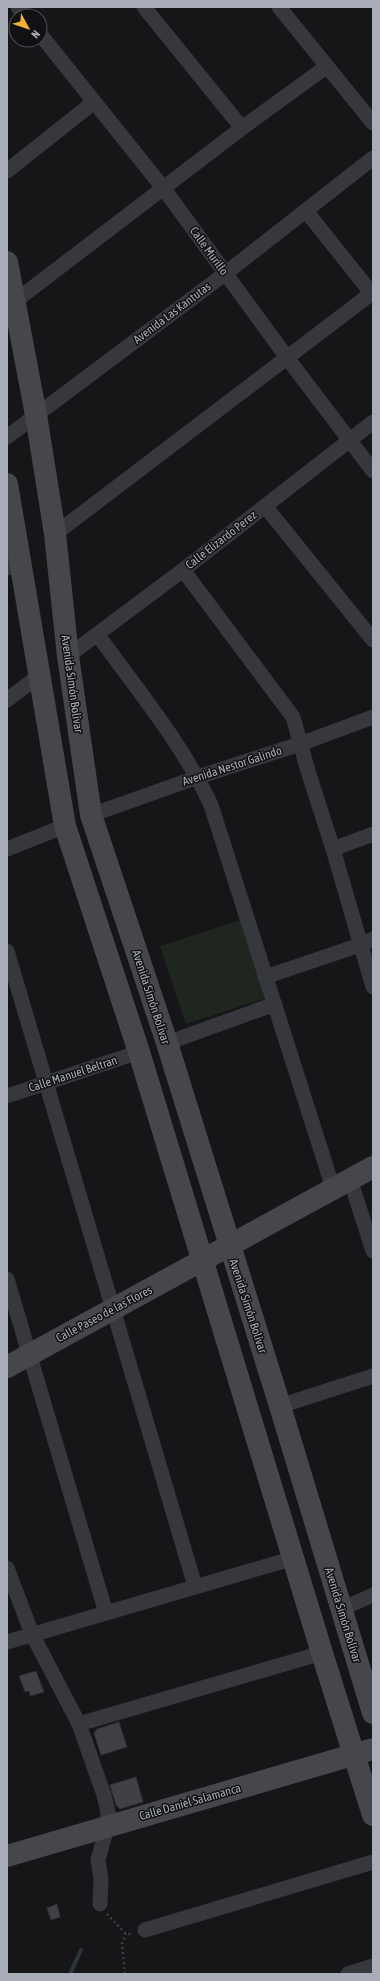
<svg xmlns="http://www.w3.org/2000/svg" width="380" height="1981" font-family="'Asap Condensed',sans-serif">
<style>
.green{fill:#1e261f}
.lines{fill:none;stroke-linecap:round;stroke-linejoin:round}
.stream{stroke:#2c353c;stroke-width:4}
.building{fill:#404145;stroke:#303034}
.path{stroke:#3d3f44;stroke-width:2.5;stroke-dasharray:2 3;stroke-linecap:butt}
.street{stroke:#37383d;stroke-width:15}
.secondary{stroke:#45474d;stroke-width:22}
.labels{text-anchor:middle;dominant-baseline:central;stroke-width:3;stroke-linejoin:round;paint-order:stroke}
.street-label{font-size:12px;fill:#a8adb8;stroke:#111113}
</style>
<rect width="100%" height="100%" fill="#161618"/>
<path class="green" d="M240,920L266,998L186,1024L160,946Z"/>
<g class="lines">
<path class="stream" d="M70,1974L81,1950"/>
</g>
<path class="building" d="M36,1671L44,1692L30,1696L29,1691L25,1692L19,1676Z
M119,1722L127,1747L101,1755L94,1733L97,1729Z
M136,1777L143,1802L120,1809L116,1805L110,1785Z
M57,1904L60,1917L51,1920L47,1908Z"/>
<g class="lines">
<path class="path" d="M107,1914L126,1934H131
M125,1974L122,1944L126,1934"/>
<path class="street" d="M18,7L26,16
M144,7L242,128
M279,7L373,123
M40,34L164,189L288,359L373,471
M7,171L94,102
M306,211L373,295
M14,302L242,128L326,67
M7,437L226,273L373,158
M265,506L373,640
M55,534L372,293
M7,568L20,557
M183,570L293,717L308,771L333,849L373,987
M97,634C137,689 182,743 211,805L333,1188
M68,656L183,570L373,422
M7,700L40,675
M91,815L198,777L300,744L373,717
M7,849L65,826
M333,849L373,834
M7,951L195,1586
M265,977L360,945L373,939
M167,1043L275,1004
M7,1096L139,1052
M350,1179L373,1251
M7,1279L106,1613
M280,1406L373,1376
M7,1568L32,1634L79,1724L104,1795L108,1812L107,1827L98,1860L101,1879L100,1904
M341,1609L373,1595
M7,1642L294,1558
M79,1724L322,1653
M145,1930L373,1862
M348,1974L373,1966"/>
<path class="secondary" d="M7,262L36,415L55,534L68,656L91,815L167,1043L280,1406L373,1713
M7,484L65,826L139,1052L322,1653L373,1815
M7,1367L373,1167
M7,1856L373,1749"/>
</g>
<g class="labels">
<g class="street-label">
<text transform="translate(209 251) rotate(54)">Calle Murillo</text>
<text transform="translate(172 313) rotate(-37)">Avenida Las Kantutas</text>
<text transform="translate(221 540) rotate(-38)">Calle Elizardo Perez</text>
<text transform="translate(72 684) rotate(82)">Avenida Simón Bolívar</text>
<text transform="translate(232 766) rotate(-18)">Avenida Nestor Galindo</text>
<text transform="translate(151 997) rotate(72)">Avenida Simón Bolívar</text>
<text transform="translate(73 1074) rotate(-18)">Calle Manuel Beltran</text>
<text transform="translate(248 1306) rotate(72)">Avenida Simón Bolívar</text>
<text transform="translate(104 1314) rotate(-28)">Calle Paseo de las Flores</text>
<text transform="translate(343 1615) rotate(73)">Avenida Simón Bolívar</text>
<text transform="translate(190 1802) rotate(-16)">Calle Daniel Salamanca</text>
</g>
</g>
<rect width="380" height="1981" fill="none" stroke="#a8adb8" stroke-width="16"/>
<g transform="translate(28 28) rotate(130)"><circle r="19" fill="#111113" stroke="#4d4f55"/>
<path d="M0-3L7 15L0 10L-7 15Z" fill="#f2b134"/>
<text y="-6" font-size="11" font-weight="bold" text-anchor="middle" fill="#a8adb8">N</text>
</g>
</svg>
